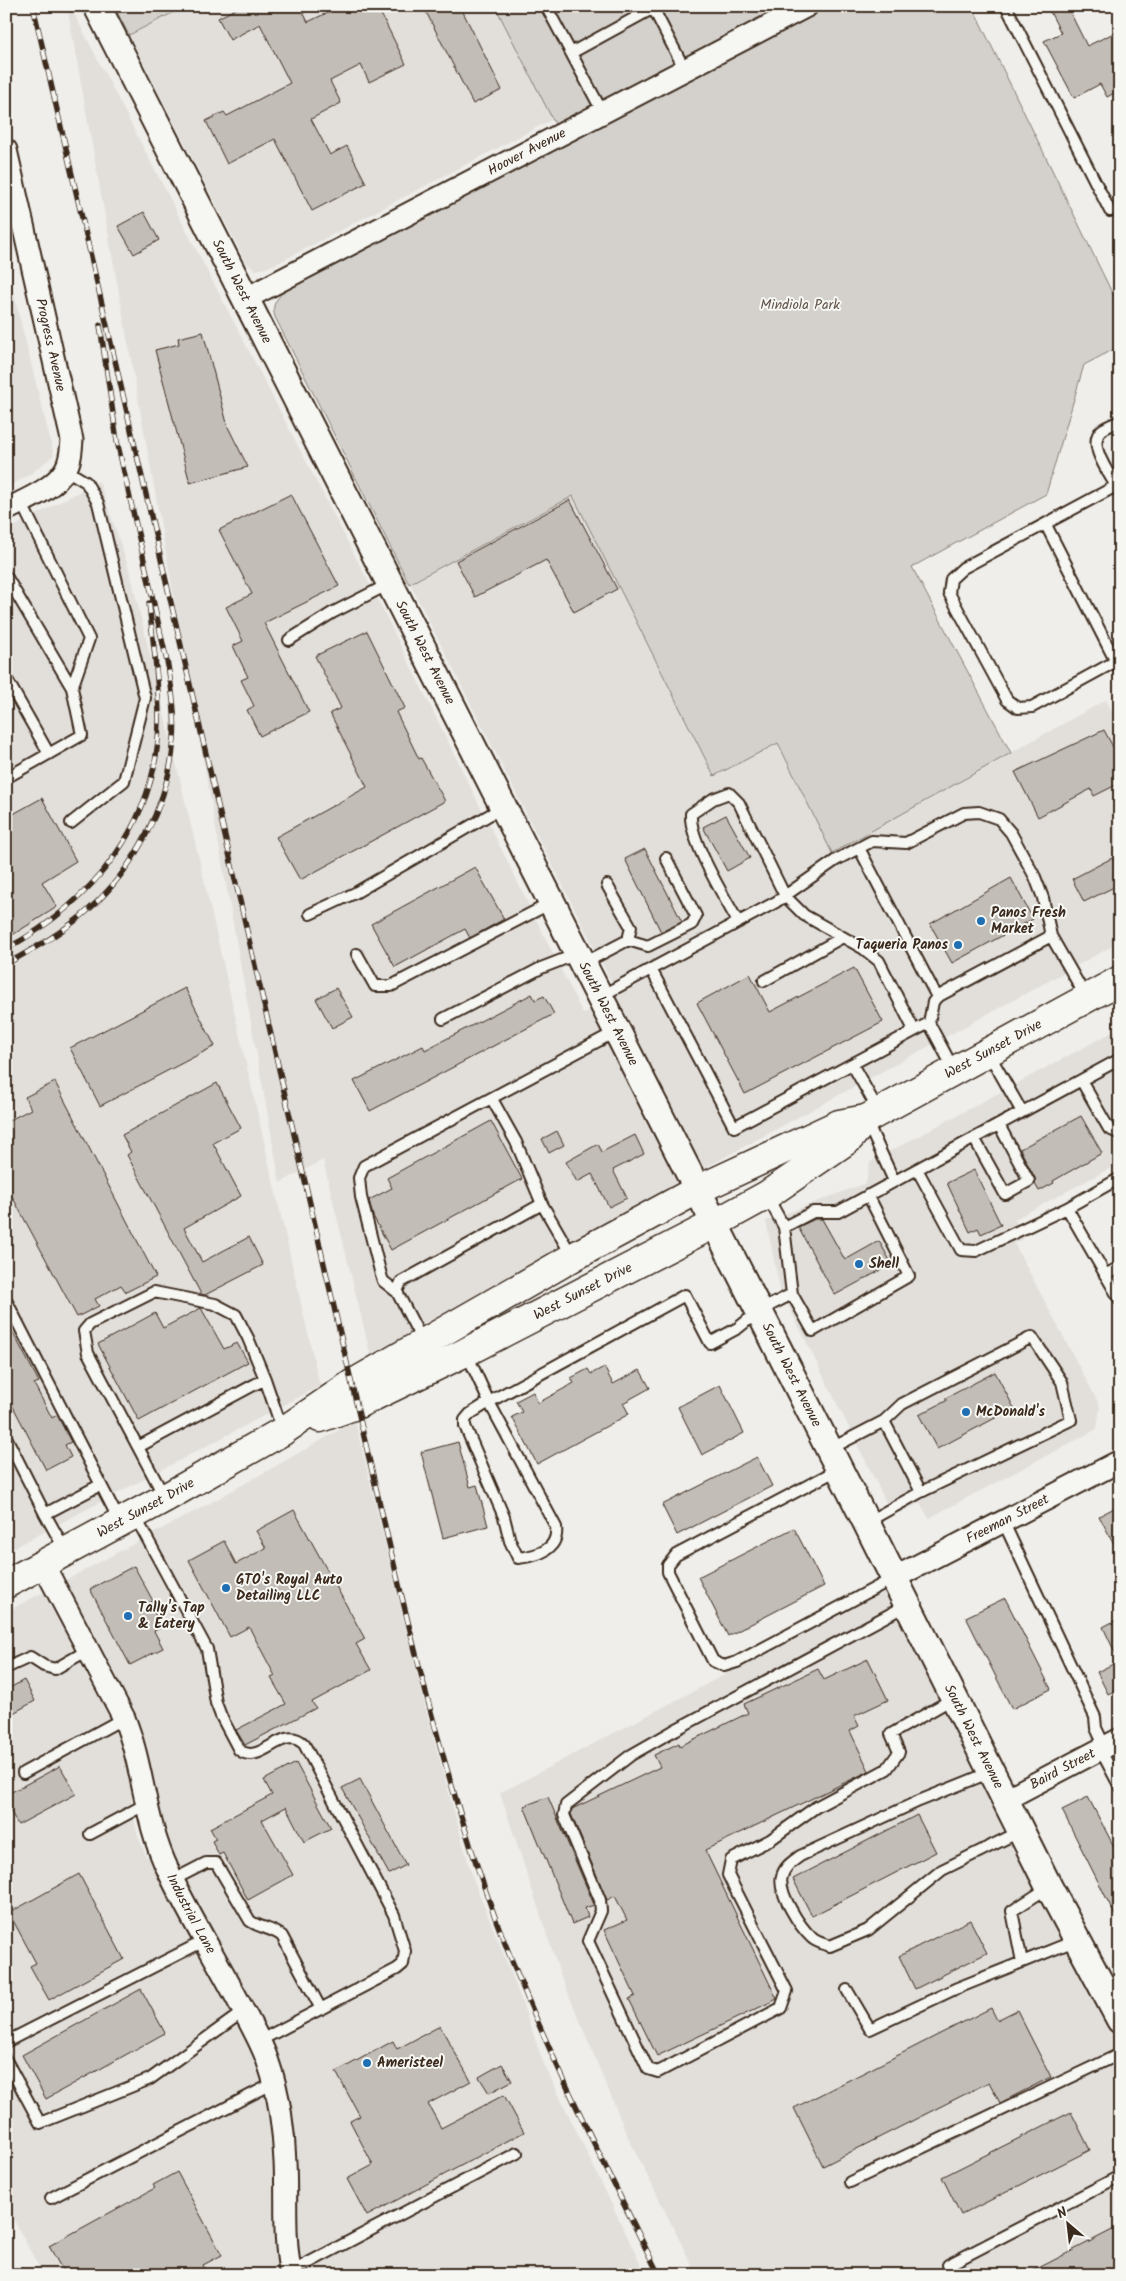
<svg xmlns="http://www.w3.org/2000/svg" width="1126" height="2281" font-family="Kalam,sans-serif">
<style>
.built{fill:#e2dfdb;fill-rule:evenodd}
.green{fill:#d4d1cc;stroke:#887e75}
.building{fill:#c2bdb7;stroke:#3b2a1e}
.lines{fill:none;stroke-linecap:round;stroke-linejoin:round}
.service-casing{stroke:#3b2a1e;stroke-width:14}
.minor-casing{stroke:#3b2a1e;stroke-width:25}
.tertiary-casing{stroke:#3b2a1e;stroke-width:30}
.secondary-casing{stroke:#3b2a1e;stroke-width:31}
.service{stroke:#f6f6f2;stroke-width:10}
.minor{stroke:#f6f6f2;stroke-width:21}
.tertiary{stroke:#f6f6f2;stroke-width:26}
.secondary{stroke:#f6f6f2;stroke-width:28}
.rail-casing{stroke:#3b2a1e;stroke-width:5.5}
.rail{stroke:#f6f6f2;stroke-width:4;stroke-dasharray:11;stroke-linecap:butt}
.poi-dot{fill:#1f6fb2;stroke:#f6f6f2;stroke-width:2}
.labels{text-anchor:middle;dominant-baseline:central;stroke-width:4;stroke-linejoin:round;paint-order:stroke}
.street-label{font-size:14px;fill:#3b2a1e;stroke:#f6f6f2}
.park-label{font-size:14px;fill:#61544a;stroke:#f6f6f2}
.poi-label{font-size:14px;font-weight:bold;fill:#3b2a1e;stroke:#f6f6f2;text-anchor:start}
</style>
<rect width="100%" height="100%" fill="#efeeea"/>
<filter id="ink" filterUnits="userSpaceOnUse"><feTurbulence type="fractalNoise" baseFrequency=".02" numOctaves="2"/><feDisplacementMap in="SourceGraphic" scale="10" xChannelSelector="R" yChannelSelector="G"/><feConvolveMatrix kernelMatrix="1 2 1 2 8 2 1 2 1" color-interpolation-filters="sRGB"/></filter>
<g filter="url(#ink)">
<path class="built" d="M67,6H70L380,604L583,1014L618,995L410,584L573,496L714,775L778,743L832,852L1106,700L1120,726V942L659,1193L520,1270L403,1341L371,1357L323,1160L280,1183Z
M186,6H495L553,119L280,262L266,268L256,270L246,263L129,35Z
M6,263L54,455L29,475L6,488Z
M99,481L130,572L201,867L320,1386L6,1552V531Z
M1120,1028V1163L1015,1219L1023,1239L1014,1243L1100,1406L1097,1429L929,1518L920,1503L893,1516L780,1289L766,1221L866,1183L870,1162Z
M355,1421L428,1718L472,1876L514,1980L543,2062L646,2275H43L6,2205V1612L214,1501ZM111,1715L143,1773L164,1849L147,1858L138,1836L133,1814L130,1778L125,1755Z
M895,1585L1120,2027V2275H697L628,2137L559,1971L500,1793Z"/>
<path class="green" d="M114,6H186L129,35Z
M495,6H972L1120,309V346L1084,365L1046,494L912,567L1011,753L832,853L778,743L714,776L573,496L409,584L275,317C271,305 276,300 284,291L565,144Z"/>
<path class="building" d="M241,6H300L308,22L341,6H377L406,64L369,82L361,65L330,81L341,103L311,119L330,155L347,146L366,183L312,211L275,139L227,164L206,121L224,112L227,116L290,83L260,24L230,40L218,18Z
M423,6H460L502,90L473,104Z
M1047,6H1067L1087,46L1120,30V90L1107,97L1100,84L1074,98L1044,41L1061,33Z
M144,212L159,240L134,254L118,226Z
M203,332L228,427L248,467L190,483L155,350L179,344L178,338Z
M291,494L339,586L264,623L309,712L260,736L247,710L254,706L241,680L248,677L233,646L243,641L226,607L252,594L219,530Z
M570,500L617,589L574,612L546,560L475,597L456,561Z
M367,631L405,708L396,712L419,759L421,758L445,801L300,880L276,837L367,787L330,713L341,708L315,656Z
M1104,730L1120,760V783L1094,796L1091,789L1038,817L1015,772Z
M42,798L76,861L42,882L57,907L6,939V818Z
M726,815L750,858L727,871L703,827Z
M645,849L682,922L661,932L625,859Z
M1112,858L1120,872V884L1084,902L1072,879Z
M475,867L504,919L470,938L465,929L395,967L371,924Z
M1011,878L1033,919L952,963L930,924Z
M854,968L883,1022L745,1094L697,1003L750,974L770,1012Z
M185,988L215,1046L100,1106L70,1048Z
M336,988L353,1017L332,1028L316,999Z
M532,994L535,1000L544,996L554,1014L370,1111L354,1081L423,1046L425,1050Z
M55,1082L156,1277L126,1292L121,1285L95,1299L99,1306L77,1317L6,1185V1122L31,1109L25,1097Z
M217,1083L241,1128L213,1143L241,1196L184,1228L202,1262L249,1237L263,1265L205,1295L201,1294L127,1155L131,1152L122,1135Z
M1081,1116L1102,1153L1053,1181L1054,1183L1039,1191L1035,1184V1178L1020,1149Z
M491,1121L522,1179L391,1250L373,1216L369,1200L392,1188L387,1178Z
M557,1131L564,1145L549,1153L542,1139Z
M635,1135L644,1154L613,1170L627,1198L609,1207L592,1174L577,1182L566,1162L598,1144L602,1152Z
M974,1170L1001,1225L981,1234L978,1228L970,1232L947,1183Z
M815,1219H822L845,1260L879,1241L892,1264L835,1295L798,1227Z
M201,1308L224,1349L237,1343L248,1362L139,1421L98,1344L155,1313L163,1328Z
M6,1319L39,1382L34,1384L52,1418L57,1415L71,1442L65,1445L71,1457L46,1470L6,1393Z
M604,1367L613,1384L640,1370L650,1388L623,1403L629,1414L537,1464L512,1417L522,1412L516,1401L533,1392L538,1403L574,1383L571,1378L588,1369L591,1374Z
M995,1372L1014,1408L937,1449L919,1415L946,1401V1398Z
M720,1385L744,1433L702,1455L678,1407Z
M458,1442L470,1487L477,1485L488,1526L443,1538L421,1452Z
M757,1457L772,1486L677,1535L662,1505Z
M1120,1505V1555L1099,1516Z
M294,1510L365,1639L356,1644L371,1670L312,1702L316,1708L245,1745L236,1730L286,1704L271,1678L275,1676L249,1627L230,1637L189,1560L224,1541L236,1564L266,1548L256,1531Z
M794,1528L824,1586L728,1636L698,1577Z
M134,1566L153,1601L149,1603L162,1627L154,1631L163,1648L130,1665L90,1589Z
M1005,1598L1051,1689L1012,1709L966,1617Z
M1120,1618V1688L1108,1694L1097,1672L1119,1661L1103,1627Z
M868,1659L888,1700L854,1716L859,1726L850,1731L869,1771L705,1850L777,1999L657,2056L629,1999L635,1996L604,1930L627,1920L615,1896L607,1900L571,1814L572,1809L660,1767L654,1755L679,1743L680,1746L748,1713L744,1704L818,1669L824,1680Z
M24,1680L35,1701L6,1717V1690Z
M296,1763L331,1828L304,1842L286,1807L262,1820L293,1875L248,1900L223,1853L219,1855L212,1841L216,1839L210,1828L272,1795L264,1780Z
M60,1766L76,1794L18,1825L6,1803V1795Z
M360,1779L406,1865L389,1874L342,1788Z
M548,1797L593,1902L594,1905L585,1908L588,1917L572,1924L524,1806Z
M1088,1797L1120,1858V1925L1062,1810Z
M917,1815L936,1852L812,1916L793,1879Z
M79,1874L124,1959L49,2000L30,1966L36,1963L9,1913Z
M970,1920L987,1953L915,1989L899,1956Z
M141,1989L165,2033L46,2099L22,2055Z
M991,2008L997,2020L1017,2010L1051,2077L1000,2103L989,2082L823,2166L794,2108Z
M440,2026L471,2081L428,2104L441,2128L504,2095L524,2132L367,2216L347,2179L373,2165L350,2121L360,2116L336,2072L393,2041L397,2049Z
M502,2064L512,2081L489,2093L479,2077Z
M1071,2112L1090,2150L961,2215L942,2177Z
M177,2172L222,2255L203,2265L208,2275H65L49,2246L155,2188L153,2185Z
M1120,2226V2275H1025Z"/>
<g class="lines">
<defs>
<path id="service" d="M546,6L603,113
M652,6L685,70
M1006,6L1110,211
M571,53L657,6
M1120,263V275
M66,470L86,482L98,503L145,698L124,781L71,823
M1116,486C1109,473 1086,443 1102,430C1107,426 1114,424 1120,421
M1120,493L1116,486L963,568L951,579L949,593L1007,700L1018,708L1032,707L1120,659
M1046,525L1120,670
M6,576L72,688
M289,640L332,613L389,584
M6,678L49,754
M6,778L82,735L72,688L89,639L21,502
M859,848L937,997
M310,914L355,893L503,807
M738,922C725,898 689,840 691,814L713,799L729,793L739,803L785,896L804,915L864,949L879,961L914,1030
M628,940L648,946L692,924L696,916L666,858
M357,954L375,986H391L551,903
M584,963L628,940L631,927L607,885
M651,969L776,902L836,860L872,841L906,843L964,813L979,812L999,819L1011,833L1035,877L1043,898L1051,936L1086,997
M764,981L843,937
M601,996L651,969L734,1127L852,1064L878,1110
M443,1019L541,968L577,954
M929,1023L933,1002L937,997L1051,936
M989,1054L1022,1112
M852,1064L929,1023L954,1070
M1081,1080L1109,1129L1120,1134
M492,1099L516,1142L542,1204
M867,1122L894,1181
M974,1138L1005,1194L1029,1181L999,1125
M917,1169L961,1250L976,1251L1067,1208
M1120,1178L1067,1208L1120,1300
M767,1196L784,1227L813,1212H838L1120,1059
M1105,1275L1120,1267
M397,1292L383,1281L381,1275L361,1197L359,1178L364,1166L617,1031
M792,1294L813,1331L909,1276L868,1195
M6,1300L120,1522
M423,1342L397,1292L401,1282L542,1204L572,1256
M466,1352L489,1402L685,1295L710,1343L738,1328L759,1311L792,1294L784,1227
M489,1402L556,1527C559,1550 537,1556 518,1558L510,1541L504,1517L465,1426V1420L470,1414Z
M6,1437L45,1514L100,1485
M138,1447L265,1379
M830,1449L884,1421L902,1404L1032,1337L1062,1382L1071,1420L921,1492L884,1421
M839,1469L676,1555L668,1565V1572L713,1661L724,1666L737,1662L894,1578
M165,1498L88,1353L84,1331L90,1324L154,1292L215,1304L236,1315L248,1338L265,1379L282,1429
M45,1514L65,1550
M135,1516L207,1649L216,1703L221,1716L239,1750C261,1767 282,1723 304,1744L394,1915L405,1951L403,1964L397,1969L259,2041
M1003,1521L1095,1717L1096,1728L1105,1747
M867,1522L921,1492
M907,1605L673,1731L631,1755L566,1805L564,1815L600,1900L601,1911L588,1941L648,2069L658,2072L781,2008L787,1991L728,1875L731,1860L770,1840L816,1807L887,1769L899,1752L891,1734L954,1698
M6,1668L30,1657L44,1666L55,1669L88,1650
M1100,1749L1120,1787
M991,1772L919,1801L800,1856C792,1862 785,1866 782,1876C777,1892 800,1927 812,1938C816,1942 824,1944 830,1946L868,1930L942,1870L1019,1832
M23,1773L124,1718
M90,1834L146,1804
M173,1880L206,1863H216L250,1921C260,1928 272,1928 282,1936L321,2009
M1022,1962L1012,1911L1049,1887
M847,1990L870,2029L955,1989L1077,1940
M6,2042L206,1940
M6,2060L40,2123L150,2079L244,2011
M850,2182L1120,2054
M51,2198L274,2083
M948,2265L1120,2176
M291,2272L517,2153"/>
<g id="minor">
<path id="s1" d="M6,150L72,440C71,450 71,461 65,470C54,489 25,500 6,510"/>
<path id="s2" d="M245,299L807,6"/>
<path id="s3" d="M43,1564L124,1718C144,1767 144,1821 168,1870C190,1918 219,1963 243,2010C253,2028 263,2046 269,2065C279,2093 284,2132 285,2162C287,2200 283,2237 291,2275"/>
<path id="s4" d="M894,1578L1120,1461"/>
<path id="s5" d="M1006,1799L1120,1739"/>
</g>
<g id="tertiary">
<path id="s6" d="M97,6L861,1512L1049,1887L1120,2020"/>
</g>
<g id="secondary">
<path id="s7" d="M320,1418L356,1405L466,1352L714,1224L767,1195L849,1139L866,1119"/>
<path id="s8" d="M6,1584L165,1498L283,1431L352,1384L573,1257L697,1190L839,1124L866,1119L1120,980"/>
</g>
</defs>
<use href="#service" class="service-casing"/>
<use href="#minor" class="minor-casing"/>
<use href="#tertiary" class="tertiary-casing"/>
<use href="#secondary" class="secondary-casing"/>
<use href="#service" class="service"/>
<use href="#minor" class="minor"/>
<use href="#tertiary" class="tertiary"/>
<use href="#secondary" class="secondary"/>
<defs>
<path id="rail" d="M33,6L368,1454C405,1611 440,1768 496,1920C542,2042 601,2158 659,2275
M6,949C93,902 158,823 159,720C159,681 153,642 149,603
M6,964C34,949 62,933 86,912C135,870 169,803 174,739C176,715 172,690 168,666L117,441L100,325"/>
</defs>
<use href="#rail" class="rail-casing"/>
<use href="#rail" class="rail"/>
</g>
</g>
<g class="poi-dot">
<circle cx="981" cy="921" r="5"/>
<circle cx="958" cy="945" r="5"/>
<circle cx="859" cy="1264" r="5"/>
<circle cx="966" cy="1412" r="5"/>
<circle cx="226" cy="1588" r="5"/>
<circle cx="128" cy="1616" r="5"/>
<circle cx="367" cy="2063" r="5"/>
</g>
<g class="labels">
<g class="street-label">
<text stroke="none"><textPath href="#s2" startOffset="318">Hoover Avenue</textPath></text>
<text stroke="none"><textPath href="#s6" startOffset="320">South West Avenue</textPath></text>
<text stroke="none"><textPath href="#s1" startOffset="200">Progress Avenue</textPath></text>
<text stroke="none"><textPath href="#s6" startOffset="725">South West Avenue</textPath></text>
<text stroke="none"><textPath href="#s6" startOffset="1130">South West Avenue</textPath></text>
<text stroke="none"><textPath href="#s8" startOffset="1125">West Sunset Drive</textPath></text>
<text stroke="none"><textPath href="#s7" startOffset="292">West Sunset Drive</textPath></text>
<text stroke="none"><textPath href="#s6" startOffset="1535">South West Avenue</textPath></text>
<text stroke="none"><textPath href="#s8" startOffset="159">West Sunset Drive</textPath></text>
<text stroke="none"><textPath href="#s4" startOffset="128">Freeman Street</textPath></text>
<text stroke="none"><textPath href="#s6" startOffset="1940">South West Avenue</textPath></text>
<text stroke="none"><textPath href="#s5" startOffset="64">Baird Street</textPath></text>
<text stroke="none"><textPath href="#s3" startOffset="382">Industrial Lane</textPath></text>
</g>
<g class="park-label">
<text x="800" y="305">Mindiola Park</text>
</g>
<g class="poi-label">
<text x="991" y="913">Panos Fresh<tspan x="991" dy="16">Market</tspan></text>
<text x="948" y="945" text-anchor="end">Taqueria Panos</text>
<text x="869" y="1264">Shell</text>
<text x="976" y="1412">McDonald's</text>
<text x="236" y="1580">GTO's Royal Auto<tspan x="236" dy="16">Detailing LLC</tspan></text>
<text x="138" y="1608">Tally's Tap<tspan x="138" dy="16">&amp; Eatery</tspan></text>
<text x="377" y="2063">Ameristeel</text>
</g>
</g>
<rect width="1126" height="2281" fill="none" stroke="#f6f6f2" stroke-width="25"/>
<rect x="12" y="12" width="1101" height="2256" fill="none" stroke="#3b2a1e" stroke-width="2" filter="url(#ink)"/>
<g transform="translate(1068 2224) rotate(332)" stroke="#f6f6f2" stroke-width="4" paint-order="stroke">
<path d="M0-4L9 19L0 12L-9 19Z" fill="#3b2a1e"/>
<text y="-8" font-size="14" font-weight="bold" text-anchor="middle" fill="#3b2a1e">N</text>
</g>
</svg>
